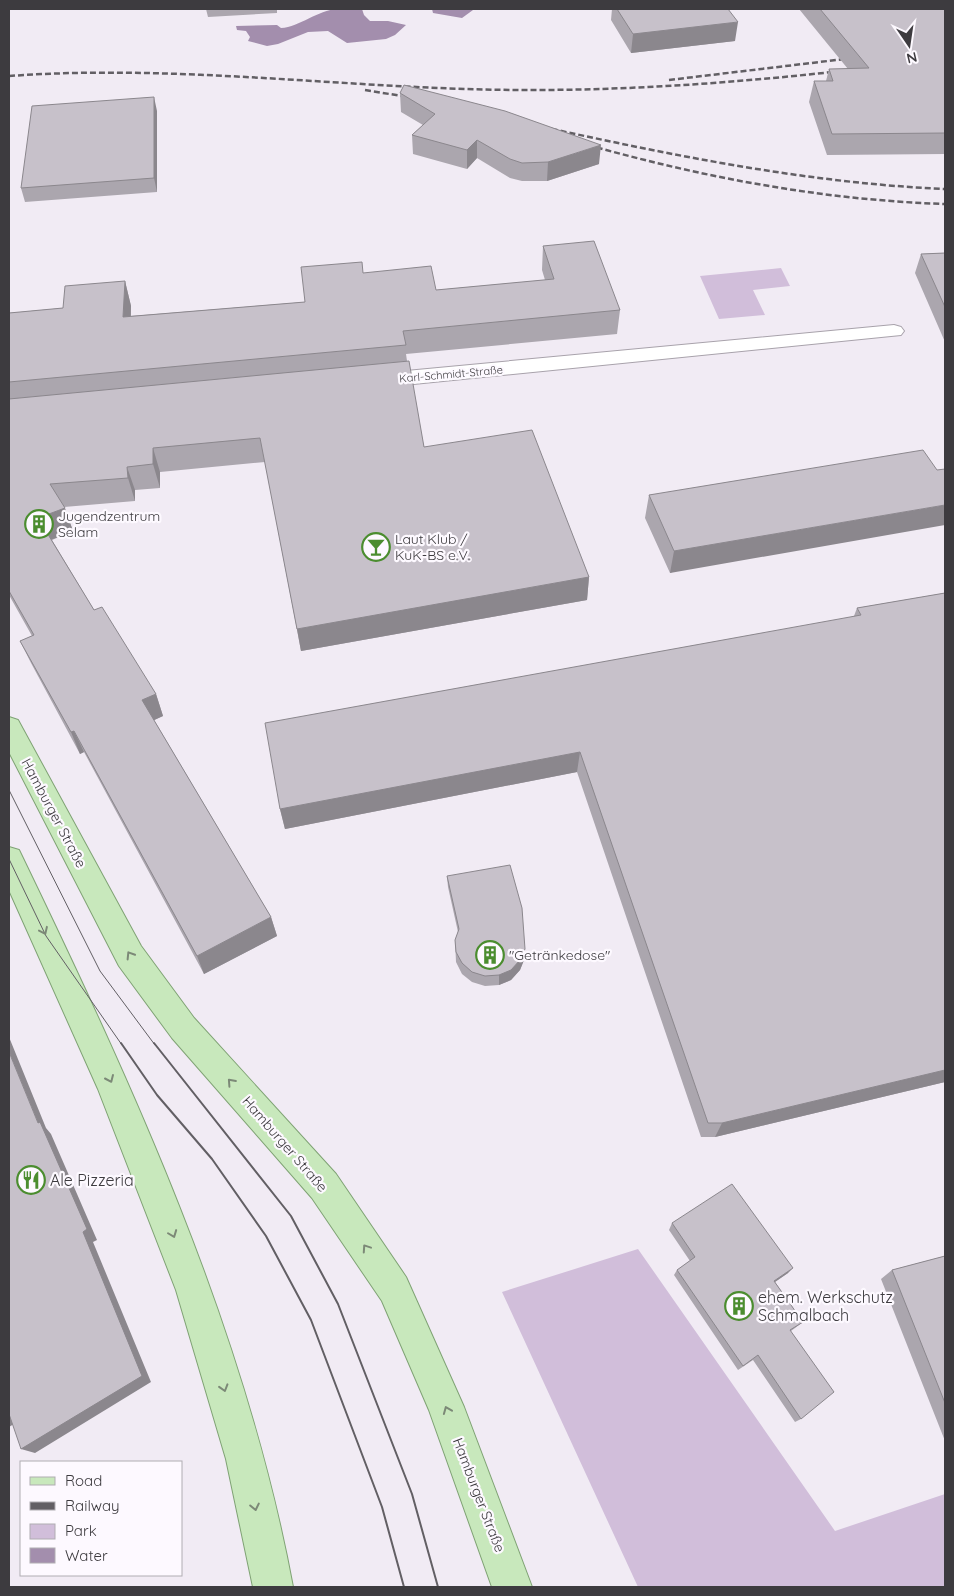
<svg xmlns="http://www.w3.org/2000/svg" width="954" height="1596" font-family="Quicksand,sans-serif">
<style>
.green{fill:#d1beda}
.water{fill:#a38ead}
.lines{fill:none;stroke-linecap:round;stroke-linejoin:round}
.minor-casing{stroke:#a8a2ab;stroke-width:2}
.major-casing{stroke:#7fa274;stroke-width:2}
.minor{fill:#fff;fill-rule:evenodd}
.major{fill:#c8e8bc;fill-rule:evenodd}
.tram-far1{stroke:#625f64;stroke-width:1}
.tram{stroke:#625f64;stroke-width:2}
.rail{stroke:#625f64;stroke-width:2.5;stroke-dasharray:6 3;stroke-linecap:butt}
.wall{fill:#aba6ae}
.shaded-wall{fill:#8b878d}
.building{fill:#c7c1ca;stroke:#8b878d}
.oneway{stroke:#7c8977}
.labels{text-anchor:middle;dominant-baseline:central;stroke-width:4.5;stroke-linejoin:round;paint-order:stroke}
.far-street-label{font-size:11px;fill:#3d3b3f;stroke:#fdf9ff}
.poi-label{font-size:14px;fill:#3d3b3f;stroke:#fdf9ff;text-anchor:start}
.street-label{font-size:14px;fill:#3d3b3f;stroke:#fdf9ff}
.near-poi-label{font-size:16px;fill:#3d3b3f;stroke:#fdf9ff;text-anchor:start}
</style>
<rect width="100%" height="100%" fill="#f1ebf4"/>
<path class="green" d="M781,268L790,286L753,290L765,315L719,319L700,276Z
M638,1249L835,1531L945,1494V1587H638L502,1292Z"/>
<path class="water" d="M338,9H362L364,15L370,21H388L406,25L395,35L386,39L347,43L328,31L308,32L278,44L267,46L248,41L250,37L246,31L237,30L236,26L277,25L281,28C300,27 317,10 338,9Z
M432,9H484L473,10L462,18L433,13Z"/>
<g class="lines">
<defs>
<path id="minor" d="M894,325L901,327L904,331L901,335L374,388L367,386L363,381L367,376L374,374Z"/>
<path id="major" d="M9,717L18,720L141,946L194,1018L336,1174L406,1277L464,1407L532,1587H492L429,1410L382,1301L312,1198L172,1038L119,966L9,752Z
M9,847L19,850C133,1086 245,1329 293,1587H253L226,1459L176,1290L98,1089L9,890Z"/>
</defs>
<use href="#minor" class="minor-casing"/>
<use href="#major" class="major-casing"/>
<use href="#minor" class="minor"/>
<use href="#major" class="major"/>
<path class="tram-far1" d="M9,790L100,971L155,1045
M9,859L46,936L122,1045"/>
<path class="tram" d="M121,1043L157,1095L212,1159L266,1236L311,1320L382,1507L404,1587
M154,1043L291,1216L338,1304L412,1494L438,1587"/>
<path class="rail" d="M9,76C162,65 312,84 465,89C591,93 716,85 841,71
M669,80L853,58
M365,90L414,98
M543,127C676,156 808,183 945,189
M588,145C706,178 823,200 945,204"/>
</g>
<path class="wall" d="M206,9H277V13L208,17Z
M612,9H728L735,41L631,53L611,20Z
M799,9H945V154L827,155L809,102L814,81H826L829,69H848Z
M400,93L599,164L547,181H522L510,178L477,158L467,169L413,154L412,135L423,125L401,112Z
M157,111V192L25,202L21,188Z
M543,246L620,310L617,334L406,354L407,361L424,447L589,577L587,600L301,651L265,462L160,472V488L135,490V501L64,507L73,531L52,540L94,610L156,694L163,716L154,720L271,917L277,936L204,974L84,752L80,754L31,663L20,641L32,636L9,595V313L63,308L125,281L131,306V316L305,302L363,273L436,290L545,280L542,270Z
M945,253V342L915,273L921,254Z
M937,470L670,573L645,518L649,495Z
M945,593V1082L715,1137H701L577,772L285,829L280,809L854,616L857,608Z
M447,876L525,949L524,960L520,970L511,980L499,985L485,986L472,982L462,974L456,962L455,940L458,932L448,887Z
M672,1223L788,1273L775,1282L803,1322L791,1331L801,1419L795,1422L753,1360L738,1370L674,1275L677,1270L690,1261L669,1230Z
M945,1256V1441L881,1279L892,1270Z"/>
<path class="shaded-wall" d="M738,22L735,41L631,53L633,34Z
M154,97L157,111V192L154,178Z
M477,140V158L467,169V150Z
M601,145L599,164L547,181L548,162Z
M125,281L131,306L130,341L123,317Z
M153,448L160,472V488L153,464Z
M127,467L135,490V501L128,478Z
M945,505V525L670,573L674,551Z
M65,508L73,531L48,541L38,518Z
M589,577L587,600L301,651L297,629Z
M156,694L163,716L150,722L142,700Z
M74,731L84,752L80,754L71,732Z
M580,752L577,772L285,829L280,809Z
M271,917L277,936L204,974L197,956Z
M525,949L524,960L520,970L511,980L499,985V975Z
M9,1037L46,1128L51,1134L97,1240L93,1242L151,1382L35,1453L21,1449L38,1123L9,1052Z
M945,1070V1082L715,1137L722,1123Z
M793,1268L788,1273L769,1286L774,1281Z
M9,1413L22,1419L9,1427Z"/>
<path class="building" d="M617,9H728L738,22L633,34Z
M820,9H945V133L832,134L814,81H833L829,69L869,68Z
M404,85L505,111L601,145L548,162L522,163L510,159L477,140L467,150L412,135L435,114L400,93Z
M154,97V178L21,188L32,106Z
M594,241L620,310L403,331L406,345L9,382V313L63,308L65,286L125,281L123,317L305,302L301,267L362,262L363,273L431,266L436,290L554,279L543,246Z
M945,253V307L921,254Z
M409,361L424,447L532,430L589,577L297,629L260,438L153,448V464L127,467L128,478L50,484L65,508L38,518L94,610L102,607L156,694L142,700L271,917L197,956L74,731L71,732L20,641L34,635L9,591V399Z
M923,450L937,470L945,469V505L674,551L649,495Z
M945,593V1070L722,1123H708L580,752L280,809L265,723L861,615L857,608Z
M510,865L522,908L525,949L520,960L511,970L499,975L485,976L472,972L462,963L456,952L455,940L459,929L447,876Z
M9,1052L38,1123L40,1122L87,1229L83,1232L142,1376L21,1449L9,1414Z
M732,1184L793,1268L774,1281L803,1322L790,1330L834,1392L801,1419L758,1355L743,1366L677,1270L695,1257L672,1223Z
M945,1256V1403L892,1270Z"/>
<defs><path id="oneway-chevron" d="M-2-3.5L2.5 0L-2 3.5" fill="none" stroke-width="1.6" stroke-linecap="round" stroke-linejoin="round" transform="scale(1.25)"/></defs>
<g class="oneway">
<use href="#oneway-chevron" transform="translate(44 931) rotate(65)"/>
<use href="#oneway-chevron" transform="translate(130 955) rotate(-122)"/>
<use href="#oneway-chevron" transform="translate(110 1079) rotate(66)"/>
<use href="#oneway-chevron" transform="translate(231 1082) rotate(-132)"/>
<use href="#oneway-chevron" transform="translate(173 1234) rotate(69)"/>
<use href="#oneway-chevron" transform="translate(366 1248) rotate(-124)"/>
<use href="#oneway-chevron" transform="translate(224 1388) rotate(73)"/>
<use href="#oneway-chevron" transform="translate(447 1410) rotate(-112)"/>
<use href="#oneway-chevron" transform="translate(255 1507) rotate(78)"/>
</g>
<defs>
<symbol id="building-ring" viewBox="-11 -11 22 22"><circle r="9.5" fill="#fdf9ff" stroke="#4b8d2f" stroke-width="1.5"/><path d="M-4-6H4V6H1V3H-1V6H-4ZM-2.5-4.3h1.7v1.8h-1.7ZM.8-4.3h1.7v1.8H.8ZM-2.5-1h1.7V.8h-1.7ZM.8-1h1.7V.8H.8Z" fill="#4b8d2f"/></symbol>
<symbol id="bar-ring" viewBox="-11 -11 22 22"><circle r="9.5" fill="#fdf9ff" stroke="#4b8d2f" stroke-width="1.5"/><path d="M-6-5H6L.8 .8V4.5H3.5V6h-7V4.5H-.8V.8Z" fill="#4b8d2f"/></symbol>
<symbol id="restaurant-ring" viewBox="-11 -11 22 22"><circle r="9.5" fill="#fdf9ff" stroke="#4b8d2f" stroke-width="1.5"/><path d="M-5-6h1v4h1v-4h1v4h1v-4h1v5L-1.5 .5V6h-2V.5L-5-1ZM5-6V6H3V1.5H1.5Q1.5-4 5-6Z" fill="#4b8d2f"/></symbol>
</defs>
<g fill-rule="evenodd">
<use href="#building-ring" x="23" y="508" width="32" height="32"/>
<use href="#bar-ring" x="360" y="531" width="32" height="32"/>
<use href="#building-ring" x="474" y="939" width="32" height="32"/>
<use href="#restaurant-ring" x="15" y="1164" width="32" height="32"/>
<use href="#building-ring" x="723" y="1290" width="32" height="32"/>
</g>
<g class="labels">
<g class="far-street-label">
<text transform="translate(451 374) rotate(-5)">Karl-Schmidt-Straße</text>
</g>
<g class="poi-label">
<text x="58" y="516">Jugendzentrum<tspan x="58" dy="16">Selam</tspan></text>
<text x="395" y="539">Laut Klub /<tspan x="395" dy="16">KuK-BS e.V.</tspan></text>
<text x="509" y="955">"Getränkedose"</text>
</g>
<g class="street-label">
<text transform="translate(54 813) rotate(62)">Hamburger Straße</text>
<text transform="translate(285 1144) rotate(49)">Hamburger Straße</text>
<text transform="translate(479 1495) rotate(69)">Hamburger Straße</text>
</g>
<g class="near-poi-label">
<text x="50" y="1180">Ale Pizzeria</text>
<text x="758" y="1297">ehem. Werkschutz<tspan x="758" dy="18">Schmalbach</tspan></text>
</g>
</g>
<rect width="954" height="1596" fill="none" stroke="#3d3b3f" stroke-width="20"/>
<rect x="20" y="1461" width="162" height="115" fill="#fdf9ff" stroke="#b0adb2"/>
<rect x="30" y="1477" width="25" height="8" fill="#c8e8bc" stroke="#b0adb2"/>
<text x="65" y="1486" font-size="15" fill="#3d3b3f">Road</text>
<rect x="30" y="1502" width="25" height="8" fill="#625f64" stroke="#b0adb2"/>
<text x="65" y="1511" font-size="15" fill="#3d3b3f">Railway</text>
<rect x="30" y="1524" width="25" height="15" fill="#d1beda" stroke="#b0adb2"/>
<text x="65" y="1536" font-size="15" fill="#3d3b3f">Park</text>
<rect x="30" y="1548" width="25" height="15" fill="#a38ead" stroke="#b0adb2"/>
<text x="65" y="1561" font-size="15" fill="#3d3b3f">Water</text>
<g transform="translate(909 45) rotate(167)" stroke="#fdf9ff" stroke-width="4" paint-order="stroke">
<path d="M0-4L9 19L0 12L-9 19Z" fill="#3d3b3f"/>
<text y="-8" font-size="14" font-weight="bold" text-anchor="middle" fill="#3d3b3f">N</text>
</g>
</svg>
